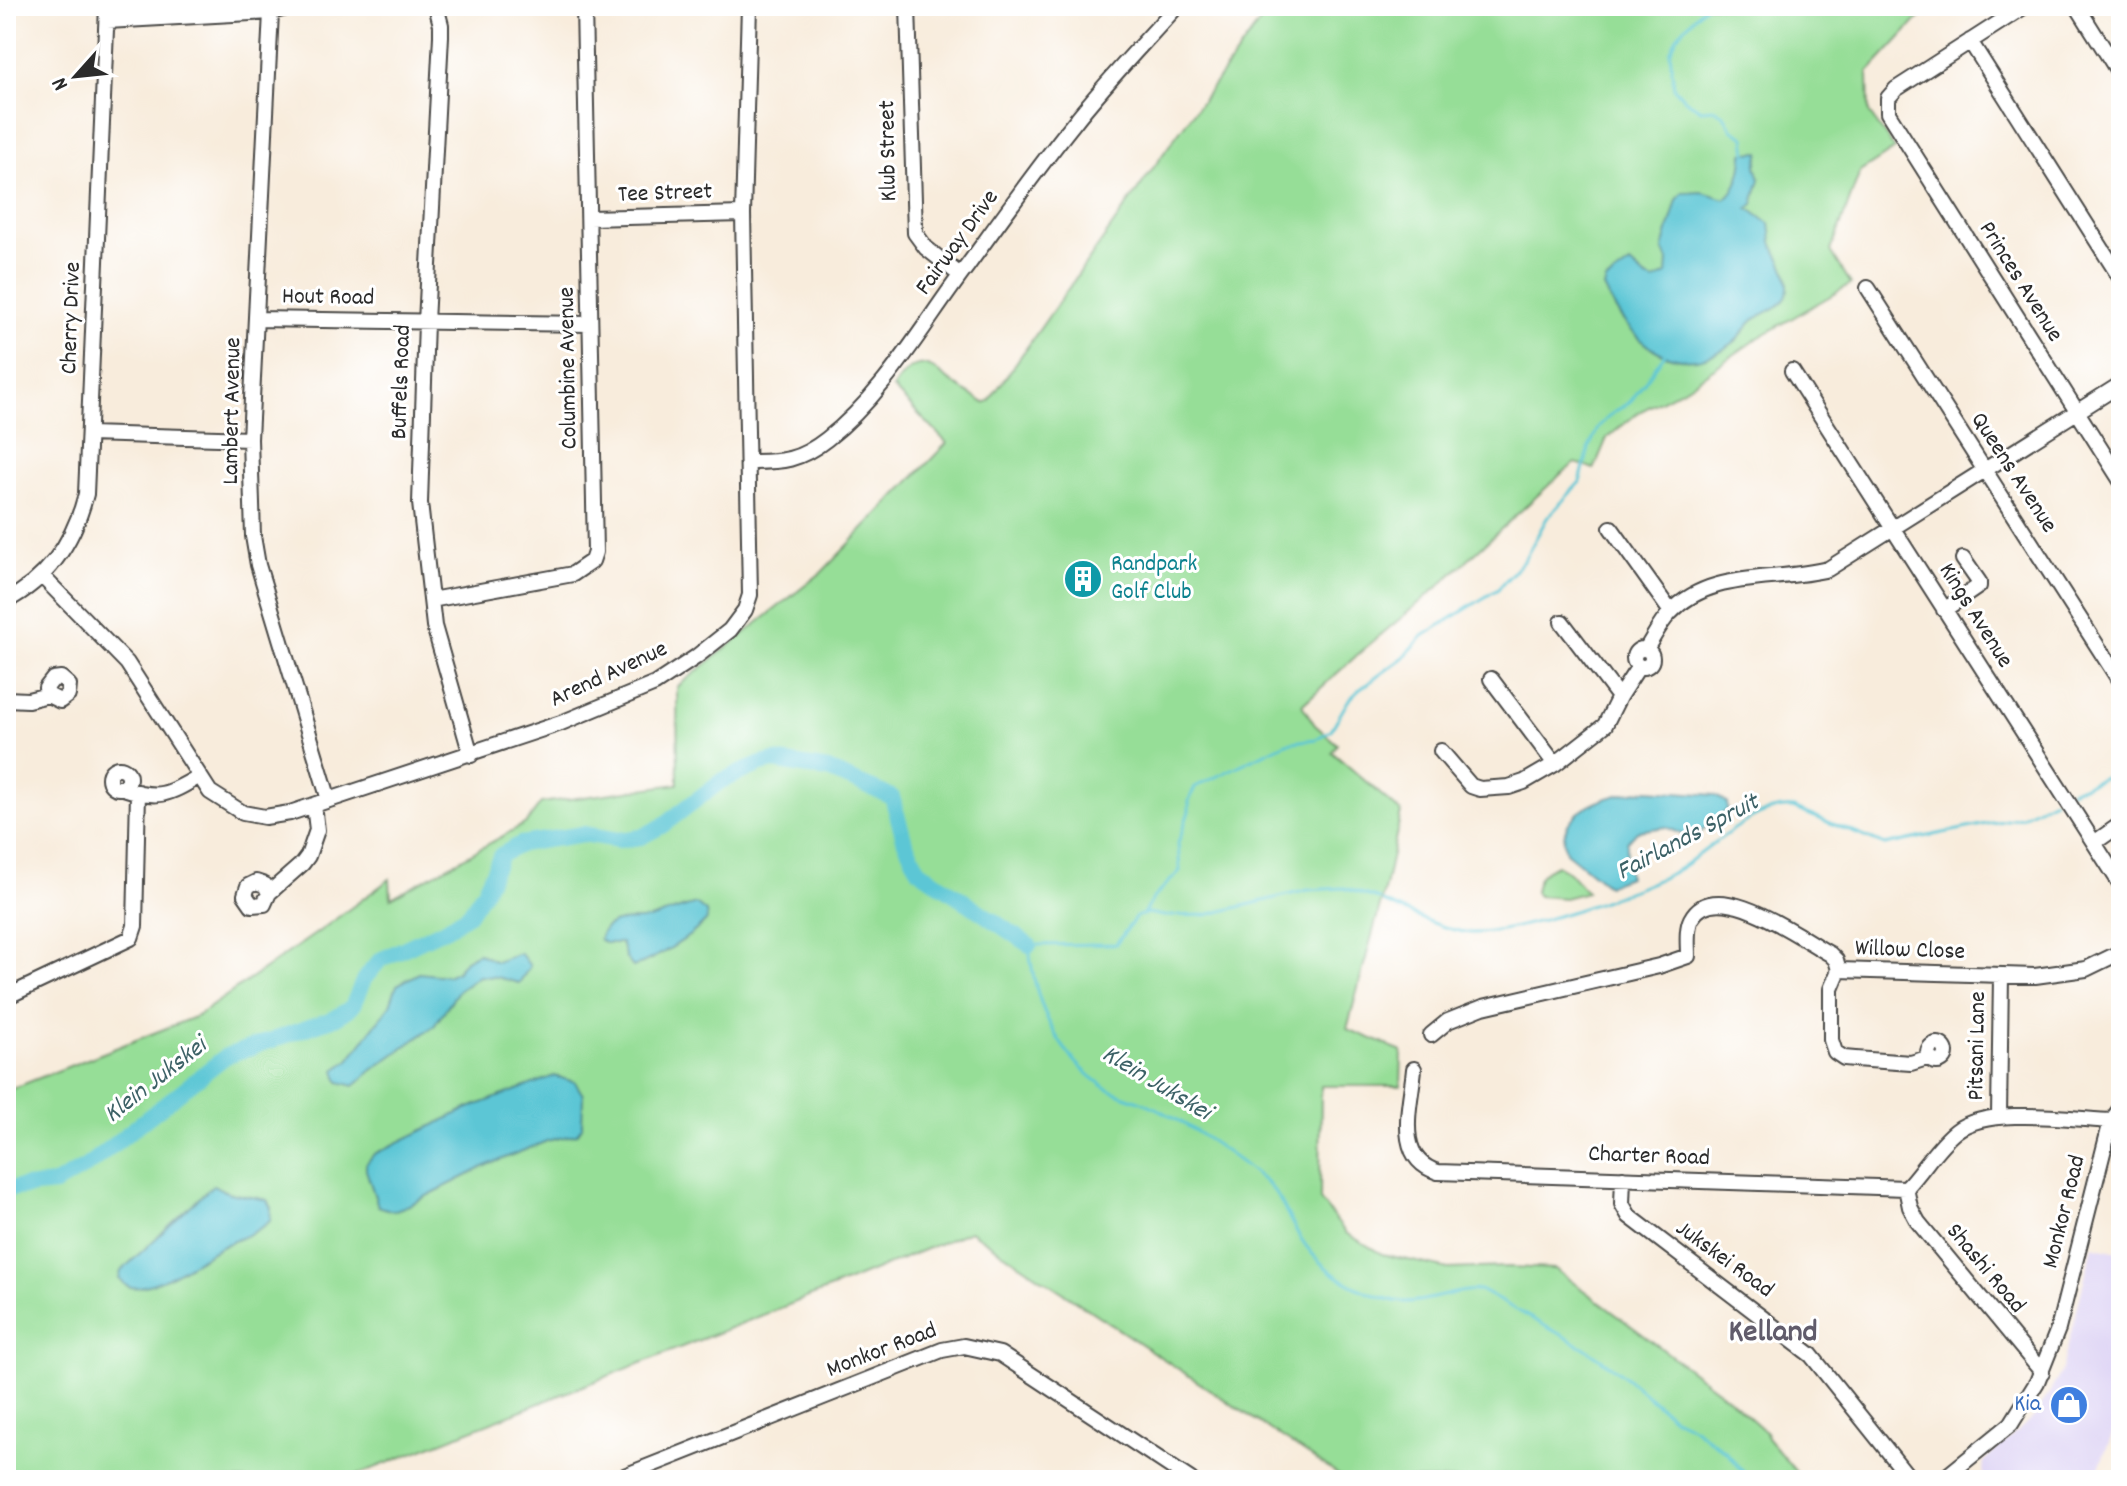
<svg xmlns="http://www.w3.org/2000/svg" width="2127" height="1486" font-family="Dekko,sans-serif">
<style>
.built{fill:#dfd5f5}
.green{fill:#96de97;stroke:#608461;stroke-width:2}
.water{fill:#5bc6d5;stroke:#437880;stroke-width:2}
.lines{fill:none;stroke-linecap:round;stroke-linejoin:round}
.stream{stroke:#5bc6d5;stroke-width:3}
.river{stroke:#5bc6d5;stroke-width:16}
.minor-casing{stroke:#4a4846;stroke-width:18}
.minor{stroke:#fff;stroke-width:14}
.labels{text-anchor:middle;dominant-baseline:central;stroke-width:6;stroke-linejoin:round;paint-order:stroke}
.street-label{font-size:24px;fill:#2b2b2b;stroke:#fff}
.culture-label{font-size:24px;fill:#0d838f;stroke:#fff;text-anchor:start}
.shop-label{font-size:24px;fill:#366cbe;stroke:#fff;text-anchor:end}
.water-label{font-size:26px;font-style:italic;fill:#3c6166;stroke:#fff}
.district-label{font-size:32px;font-weight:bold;fill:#615c6b;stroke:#fff}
</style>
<rect width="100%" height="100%" fill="#fff"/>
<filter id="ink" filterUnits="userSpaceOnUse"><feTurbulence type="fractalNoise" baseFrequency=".0125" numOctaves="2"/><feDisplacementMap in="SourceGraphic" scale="16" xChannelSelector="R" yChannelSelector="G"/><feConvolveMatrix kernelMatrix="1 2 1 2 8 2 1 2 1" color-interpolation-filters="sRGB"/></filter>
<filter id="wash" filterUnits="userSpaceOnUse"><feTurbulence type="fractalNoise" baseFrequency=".006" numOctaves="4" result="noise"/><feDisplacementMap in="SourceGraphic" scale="32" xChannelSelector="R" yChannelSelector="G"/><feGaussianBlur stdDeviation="1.8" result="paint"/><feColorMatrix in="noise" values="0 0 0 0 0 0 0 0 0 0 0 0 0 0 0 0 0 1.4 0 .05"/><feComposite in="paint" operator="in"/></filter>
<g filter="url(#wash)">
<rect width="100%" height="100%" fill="#f8ecdc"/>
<path class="built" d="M2093,1246L2121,1253V1412L2094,1480H1992L1983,1476L1984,1461L2036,1415L2061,1373Z"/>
<path class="green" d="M1272,6H1930L1868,73L1869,113L1895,149L1860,172L1831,251L1851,284L1758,338L1687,387L1639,412L1607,438L1594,469L1576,463L1561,474L1439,586L1364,649L1302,705L1315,725L1337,744L1332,752L1401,812L1385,887L1347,1029L1402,1051L1401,1086H1321L1320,1200L1346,1233L1382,1254L1448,1269L1509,1267L1555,1269L1728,1398L1766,1432L1767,1438L1803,1480H1346L970,1231L834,1287L344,1480H6V1091L197,1016L318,932L390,879L391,898L526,823L541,803L678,784L677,687L822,572L947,443L893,388C921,345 933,371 963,390C970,394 977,398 984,403L989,401L1168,147Z
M1557,865L1569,872L1587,892L1564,898L1538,896L1535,892C1537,877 1542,871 1557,865Z"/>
<path class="water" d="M1760,152L1756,166L1760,179L1753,204L1748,208L1770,224C1771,229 1771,236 1772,242C1778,259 1792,272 1787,294C1783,309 1764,311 1754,320C1746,327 1741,337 1733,343C1677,384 1628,341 1604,288L1606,281L1630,264L1646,278L1654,281L1667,274L1668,261L1663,249L1677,200L1682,193L1703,192L1725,199C1738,189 1743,169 1743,153Z
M1648,790L1715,795L1727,803L1728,809L1692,839L1666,827L1637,831L1627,842C1627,855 1625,865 1629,877L1607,885L1566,852C1552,808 1616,793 1648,790Z
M696,904L706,912L707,920C686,941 660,956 633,967L626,958L621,943H605L599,939C607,913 634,924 653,918C668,913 681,908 696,904Z
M478,953L496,962L520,953L530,966L519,983L496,977L479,976L458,991L434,1026L372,1070L354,1086L339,1082L335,1070L349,1060L390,1005L397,985L419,973L447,976L456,972L465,960Z
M554,1076L575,1082L583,1095L582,1127L577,1134L547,1141L490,1164L409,1205L393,1211L378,1206L366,1170V1164L374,1154L469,1108Z
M213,1185L229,1193L267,1200L271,1208L270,1221C257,1233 241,1237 225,1245C198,1258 170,1281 141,1287C131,1289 125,1286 119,1279L121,1271Z"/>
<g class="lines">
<path class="stream" d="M1705,6L1678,35L1670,52L1674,88L1685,100L1701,110L1714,109L1724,115L1732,129L1745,137L1747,154
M2070,791L2115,773H2121
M1379,899L1344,888L1308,890L1206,915L1164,916L1148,913L1136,917L1116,944L1029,945C1034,1001 1055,1052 1102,1085C1119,1097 1140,1099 1158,1109C1189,1125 1236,1157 1263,1180C1277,1190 1285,1210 1293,1225C1308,1254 1332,1277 1362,1290C1375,1295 1388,1301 1403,1302C1429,1303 1454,1289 1480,1290L1585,1348L1622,1374L1672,1417L1693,1427L1726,1452L1750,1480
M1383,902C1408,912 1436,927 1463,932C1501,940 1641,891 1677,870C1709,851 1753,804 1793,808L1885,845L2021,817L2054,800
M1143,914L1154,897L1180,871L1178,843L1189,811V800L1195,787L1286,743L1316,739L1331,730L1348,701L1359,690L1404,657L1423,636L1498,589L1524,560L1547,518L1580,482L1589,448L1599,426L1613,413L1631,401L1666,352"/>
<path class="river" d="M6,1189L55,1184L85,1167L226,1056L335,1018L352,1007L364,979L380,960L447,928L469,914L484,891L501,855L521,844L583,834L619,840L641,837L662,826L721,781L761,764L774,761L828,770L892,797L905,842L919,870L1029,945"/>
</g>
</g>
<g filter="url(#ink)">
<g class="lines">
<defs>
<path id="minor" d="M436,6L441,25V36L426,322L420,503L434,626L471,755
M908,6L915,233L926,248L960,275
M2025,6L1896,89L1888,98V113L2121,481
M2077,6L2121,76
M271,12L250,439L253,536L258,565L329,800
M107,21L271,12L294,6
M1970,41L2121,279
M589,218L743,214
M1868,288L2121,683
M257,319L590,324
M1792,371L2121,885
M89,434L250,439
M748,462C783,462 799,461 827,439C885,394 924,323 968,265C1002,218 1036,170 1073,124C1105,83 1142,45 1177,6
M1611,528L1671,612
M42,576L127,663L210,792L243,813L265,817L290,813L561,723L655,684L696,657L730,630L745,610L750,595L743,214L749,6
M431,600L573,574L592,561L595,552L584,6
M6,601C50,578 74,541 86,494L107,6
M1944,610L1979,586V582L1963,559
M1562,622L1619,697
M1634 658a9 9 0 1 1 18 0a9 9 0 1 1-18 0Z
M1646,649C1654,637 1660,623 1670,613C1711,569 1775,583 1828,569L2121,384
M1491,679L1555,764
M6,699L28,700L48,695L60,701L68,695L69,685L61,678L53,679L46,688L48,695
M1441,751L1471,786L1480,789L1509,787L1524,782L1555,764L1605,725L1619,697L1639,666
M109 778a10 10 0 1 1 20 0a10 10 0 1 1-20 0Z
M123,788C158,800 168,795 198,777
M2094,843L2121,824
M269,893L265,885L256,882L248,886L245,895L252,905L264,904L269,893L302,864L308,856L317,830L314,805
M1839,970L2035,976L2086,969L2121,952
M1839,970L1831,989V1040L1835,1052L1844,1058L1855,1059L1911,1063L1930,1057
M6,997L131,938L135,926L138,792
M1431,1035L1448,1021L1483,1007L1659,966L1688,956C1688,944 1686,929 1691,919C1715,873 1803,940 1830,954L1836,960L1839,970
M1928 1053a9 9 0 1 1 18 0a9 9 0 1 1-18 0Z
M1414,1069C1411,1104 1393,1159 1438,1172L1906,1188
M1999,1116L2001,976
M1623,1178L1622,1204L1629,1216L1811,1355L1911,1480
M1906,1188C1923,1170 1937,1146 1956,1131C1987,1106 2071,1119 2111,1121
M1906,1188L1910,1207L1918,1222L2042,1372
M614,1480L942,1350L964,1346L1000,1354L1191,1480
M1942,1480L2011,1424L2037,1382L2058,1329L2111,1121L2121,1108"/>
</defs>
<use href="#minor" class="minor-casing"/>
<use href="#minor" class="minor"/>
</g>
</g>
<defs>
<symbol id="building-disc" viewBox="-11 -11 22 22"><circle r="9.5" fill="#0f9aa8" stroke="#fff"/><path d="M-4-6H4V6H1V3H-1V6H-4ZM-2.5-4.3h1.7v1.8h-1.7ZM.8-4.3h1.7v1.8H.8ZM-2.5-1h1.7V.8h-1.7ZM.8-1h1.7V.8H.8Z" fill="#fff"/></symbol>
<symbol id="shop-disc" viewBox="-11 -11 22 22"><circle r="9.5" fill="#3f7fe0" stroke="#fff"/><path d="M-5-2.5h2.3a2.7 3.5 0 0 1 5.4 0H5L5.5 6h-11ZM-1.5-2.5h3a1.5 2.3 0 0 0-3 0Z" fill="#fff"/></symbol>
</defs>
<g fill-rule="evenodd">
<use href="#building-disc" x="1061" y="557" width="44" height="44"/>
<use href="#shop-disc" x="2047" y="1383" width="44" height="44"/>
</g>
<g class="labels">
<g class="street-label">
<text transform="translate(889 151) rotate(-91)">Klub Street</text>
<text transform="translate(665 194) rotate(-2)">Tee Street</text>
<text transform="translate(958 243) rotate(-54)">Fairway Drive</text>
<text transform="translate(2020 282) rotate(58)">Princes Avenue</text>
<text transform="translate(328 298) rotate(1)">Hout Road</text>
<text transform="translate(72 318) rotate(-88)">Cherry Drive</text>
<text transform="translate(569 368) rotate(-91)">Columbine Avenue</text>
<text transform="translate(402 382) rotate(-88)">Buffels Road</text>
<text transform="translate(233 411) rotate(-89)">Lambert Avenue</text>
<text transform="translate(2013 473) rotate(57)">Queens Avenue</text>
<text transform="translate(1975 616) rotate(58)">Kings Avenue</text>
<text transform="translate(609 675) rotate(-25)">Arend Avenue</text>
<text transform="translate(1910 951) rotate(2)">Willow Close</text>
<text transform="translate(1978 1046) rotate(-89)">Pitsani Lane</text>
<text transform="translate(1649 1157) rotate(2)">Charter Road</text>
<text transform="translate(2065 1212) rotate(-76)">Monkor Road</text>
<text transform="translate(1724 1260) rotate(36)">Jukskei Road</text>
<text transform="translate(1985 1269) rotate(50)">Shashi Road</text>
<text transform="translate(882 1351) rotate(-21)">Monkor Road</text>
</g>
<g class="culture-label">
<text x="1111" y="565">Randpark<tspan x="1111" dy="28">Golf Club</tspan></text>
</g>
<g class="shop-label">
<text x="2041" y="1405">Kia</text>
</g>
<g class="water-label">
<text transform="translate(1688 838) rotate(-28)">Fairlands Spruit</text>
<text transform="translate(156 1081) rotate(-38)">Klein Jukskei</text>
<text transform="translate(1156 1084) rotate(31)">Klein Jukskei</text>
</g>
<g class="district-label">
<text x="1773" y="1334">Kelland</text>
</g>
</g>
<rect width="2127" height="1486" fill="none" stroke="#fff" stroke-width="32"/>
<g transform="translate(76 76) rotate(243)" stroke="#ffffff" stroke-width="6" paint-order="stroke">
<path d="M0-6L14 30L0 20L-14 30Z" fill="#2b2b2b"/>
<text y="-12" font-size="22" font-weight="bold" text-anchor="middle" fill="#2b2b2b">N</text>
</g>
</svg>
